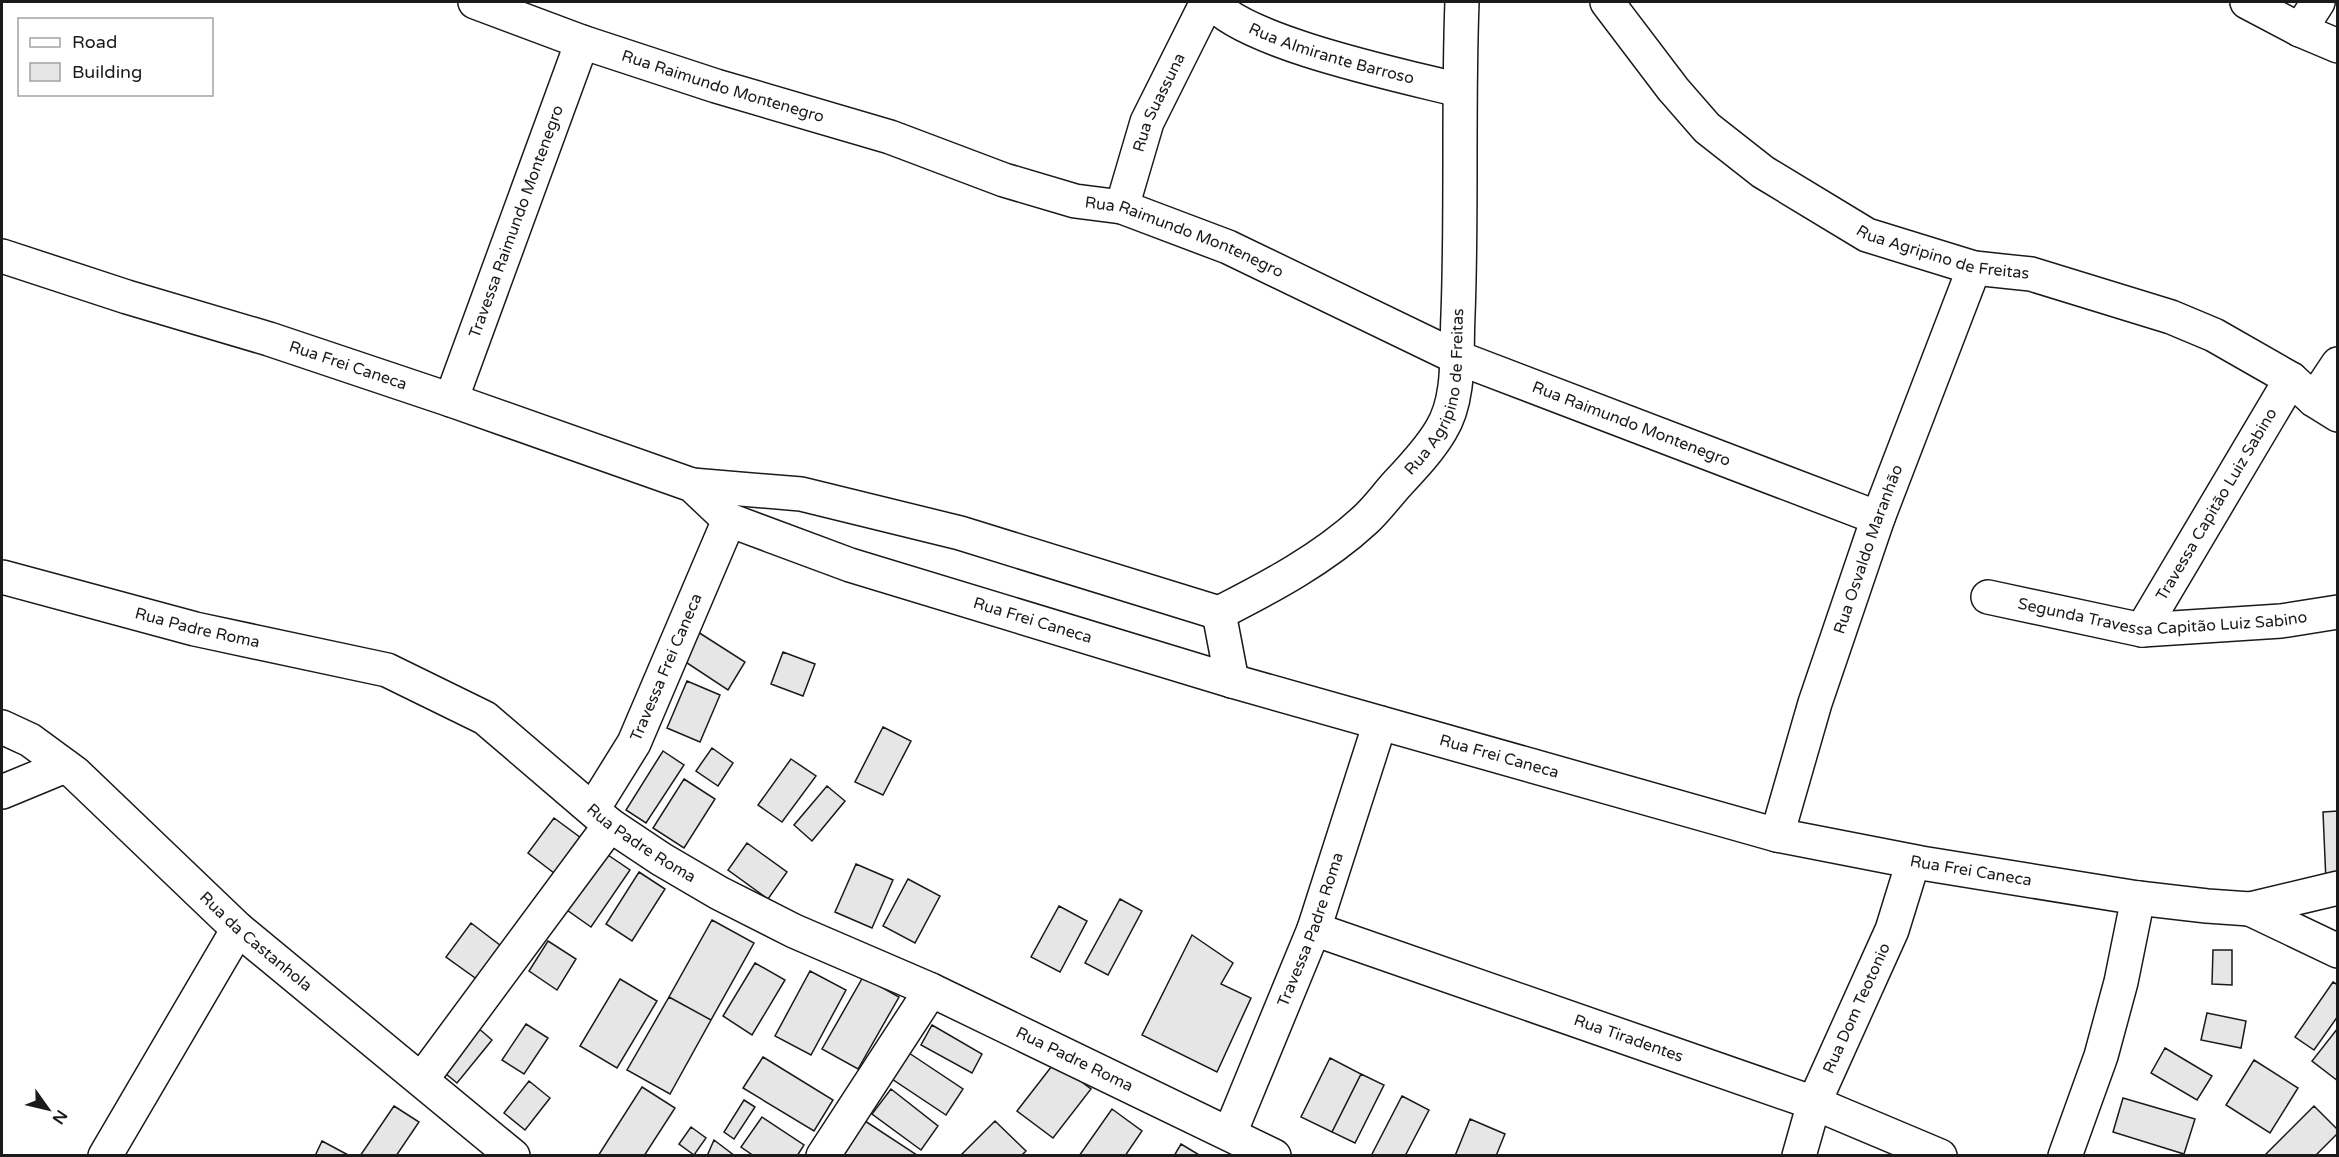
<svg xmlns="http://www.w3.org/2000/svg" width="2339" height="1157" font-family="'Varela Round',sans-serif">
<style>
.building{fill:#e6e6e6;stroke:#1a1a1a;stroke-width:1.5}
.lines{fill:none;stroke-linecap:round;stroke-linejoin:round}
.minor-casing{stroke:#1a1a1a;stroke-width:36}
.minor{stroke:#fff;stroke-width:33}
.labels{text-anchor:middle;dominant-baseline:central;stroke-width:4.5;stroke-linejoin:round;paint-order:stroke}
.street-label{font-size:16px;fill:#1a1a1a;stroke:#fff}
</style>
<rect width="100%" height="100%" fill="#fff"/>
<path class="building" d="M698,632L745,662L728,690L681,659Z
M783,652L815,664L803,696L771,684Z
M687,681L720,695L700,742L667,728Z
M883,727L911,741L883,795L855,782Z
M712,748L733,763L718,786L696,771Z
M663,751L684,765L646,823L626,810Z
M791,759L816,776L782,822L758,805Z
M684,779L715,799L684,848L653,828Z
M827,786L845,801L812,841L794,825Z
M2338,811V879L2326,882L2323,812Z
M554,818L581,838L554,873L528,853Z
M747,843L787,872L768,899L728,870Z
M605,853L630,870L591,927L567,910Z
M856,864L893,880L872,928L835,912Z
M639,872L665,889L632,941L606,924Z
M908,879L940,896L915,943L883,926Z
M1120,899L1142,911L1108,975L1085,963Z
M1059,906L1087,921L1060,972L1031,957Z
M712,920L754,943L711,1020L669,997Z
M471,923L509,952L485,985L446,957Z
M1192,935L1233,963L1221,984L1251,998L1217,1072L1142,1035Z
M548,941L576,959L557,990L529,971Z
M2213,950H2232V985L2212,984Z
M755,963L785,980L752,1035L723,1016Z
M810,971L846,990L811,1055L775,1036Z
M863,977L899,997L858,1069L822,1049Z
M620,979L657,1001L617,1068L580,1046Z
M2333,982L2338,985V1016L2314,1050L2295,1037Z
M669,997L711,1020L670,1094L627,1070Z
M2207,1013L2246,1021L2241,1048L2201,1040Z
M526,1024L548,1038L524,1074L502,1060Z
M932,1025L982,1054L972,1073L921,1045Z
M477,1027L492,1040L457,1083L440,1069Z
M2338,1028V1081L2312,1061Z
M2165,1048L2212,1076L2197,1100L2151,1073Z
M906,1051L963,1089L946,1115L889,1077Z
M763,1057L833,1100L814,1131L743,1088Z
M1330,1058L1361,1074L1332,1132L1301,1117Z
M2254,1060L2298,1088L2270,1133L2226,1105Z
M1055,1062L1091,1089L1053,1138L1017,1111Z
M1361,1074L1384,1085L1355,1143L1332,1132Z
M529,1081L550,1098L525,1130L504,1113Z
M642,1087L675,1108L644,1156H598Z
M891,1089L938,1126L921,1150L872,1114Z
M1402,1096L1429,1110L1405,1156H1371Z
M2123,1098L2195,1119L2184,1154L2113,1132Z
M744,1100L755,1107L734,1139L724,1132Z
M394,1106L419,1122L396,1156H360Z
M2314,1106L2338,1130V1133L2315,1156H2264Z
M1112,1109L1142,1131L1125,1156H1079Z
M762,1117L804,1145L797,1156H754L741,1147Z
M1470,1119L1505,1134L1496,1156H1455Z
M865,1121L917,1155L916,1156H843Z
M995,1121L1026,1151L1021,1156H960Z
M691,1127L706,1138L694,1155L679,1144Z
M714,1140L735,1156H707Z
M322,1141L350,1156H315Z
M1181,1144L1201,1156H1174Z"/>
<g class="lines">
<defs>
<g id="minor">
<path id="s1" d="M475,2L582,42L716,86L890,137L1004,180L1075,201L1122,207L1228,247L1456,357L1878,518"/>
<path id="s2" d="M1212,2C1245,43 1404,76 1459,90"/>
<path id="s3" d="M1607,2L1673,89L1707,128L1763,172L1867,235L1974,268L2031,274L2171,317L2214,335L2291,379L2314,400L2338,415"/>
<path d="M2247,2L2300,30L2338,46"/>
<path d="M2300,30L2318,2"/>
<path id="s4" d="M1122,207L1147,122L1207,2"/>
<path id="s5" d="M2,256L127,297L269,339L451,400L692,485L729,520L850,565L1232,681L1777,835L1921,863L2138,898L2207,906L2250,909L2338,888"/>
<path id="s6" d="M451,400L582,42"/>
<path d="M2314,400L2338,364"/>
<path d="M692,485L801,494L960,533L1219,613"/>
<path id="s7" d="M2,577L195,629L387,670L485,718L610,825L661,859L719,893L794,931L931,990L1274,1156"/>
<path id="s8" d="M1988,597L2142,630L2281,621L2338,612"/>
<path id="s9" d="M2142,630L2291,379"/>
<path id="s10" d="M1232,681L1219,613C1270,587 1323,559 1365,520C1377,509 1387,495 1398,483C1413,467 1430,449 1441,430C1461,398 1456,351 1458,315C1462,210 1458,106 1462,2"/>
<path id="s11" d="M2,727L30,740L75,773L238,929L513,1156"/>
<path d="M2,792L65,766"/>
<path id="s12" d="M593,809L634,743L729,520"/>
<path id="s13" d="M1777,835L1815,703L1878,518L1974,268"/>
<path d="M2250,909L2338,951"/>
<path id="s14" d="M1314,929L1814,1103L1940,1156"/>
<path d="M422,1079L610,825"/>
<path id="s15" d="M1230,1133L1314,929L1380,723"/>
<path d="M105,1156L238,929"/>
<path d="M823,1156L931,990"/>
<path id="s16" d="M1799,1156L1814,1103L1892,930L1913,862"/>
<path d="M2065,1156L2101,1056L2121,982L2138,898"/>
</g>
</defs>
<use href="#minor" class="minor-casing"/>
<use href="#minor" class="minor"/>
</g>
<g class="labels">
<g class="street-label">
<text stroke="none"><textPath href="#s2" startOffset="132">Rua Almirante Barroso</textPath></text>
<text stroke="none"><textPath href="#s1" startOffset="262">Rua Raimundo Montenegro</textPath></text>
<text stroke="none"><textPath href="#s4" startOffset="111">Rua Suassuna</textPath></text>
<text stroke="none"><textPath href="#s6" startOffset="190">Travessa Raimundo Montenegro</textPath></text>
<text stroke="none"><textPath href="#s1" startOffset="748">Rua Raimundo Montenegro</textPath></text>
<text stroke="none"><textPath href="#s3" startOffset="432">Rua Agripino de Freitas</textPath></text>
<text stroke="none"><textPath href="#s5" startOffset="363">Rua Frei Caneca</textPath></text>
<text stroke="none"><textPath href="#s10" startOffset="396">Rua Agripino de Freitas</textPath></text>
<text stroke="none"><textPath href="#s1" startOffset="1234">Rua Raimundo Montenegro</textPath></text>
<text stroke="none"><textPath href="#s9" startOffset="146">Travessa Capitão Luiz Sabino</textPath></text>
<text stroke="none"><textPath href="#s13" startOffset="300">Rua Osvaldo Maranhão</textPath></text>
<text stroke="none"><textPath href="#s8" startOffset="177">Segunda Travessa Capitão Luiz Sabino</textPath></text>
<text stroke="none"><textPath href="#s5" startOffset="1098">Rua Frei Caneca</textPath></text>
<text stroke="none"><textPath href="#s7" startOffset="202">Rua Padre Roma</textPath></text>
<text stroke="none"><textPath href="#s12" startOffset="160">Travessa Frei Caneca</textPath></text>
<text stroke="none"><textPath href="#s5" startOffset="1584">Rua Frei Caneca</textPath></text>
<text stroke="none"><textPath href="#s7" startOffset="706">Rua Padre Roma</textPath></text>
<text stroke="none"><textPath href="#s5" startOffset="2070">Rua Frei Caneca</textPath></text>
<text stroke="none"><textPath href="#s15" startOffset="219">Travessa Padre Roma</textPath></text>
<text stroke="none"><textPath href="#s11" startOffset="334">Rua da Castanhola</textPath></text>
<text stroke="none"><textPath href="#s16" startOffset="159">Rua Dom Teotonio</textPath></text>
<text stroke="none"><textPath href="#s14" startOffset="333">Rua Tiradentes</textPath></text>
<text stroke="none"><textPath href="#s7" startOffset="1191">Rua Padre Roma</textPath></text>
</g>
</g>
<rect width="2339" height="1157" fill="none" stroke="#1a1a1a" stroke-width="6"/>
<rect x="18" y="18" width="195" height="78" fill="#ffffff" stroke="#a3a3a3" stroke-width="1.5"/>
<rect x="30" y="38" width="30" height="9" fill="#ffffff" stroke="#a3a3a3" stroke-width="1.5"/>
<text x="72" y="48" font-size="18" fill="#1a1a1a">Road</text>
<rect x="30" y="63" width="30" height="18" fill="#e6e6e6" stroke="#a3a3a3" stroke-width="1.5"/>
<text x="72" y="78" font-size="18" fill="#1a1a1a">Building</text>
<g transform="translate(48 1109) rotate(124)" stroke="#ffffff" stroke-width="4.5" paint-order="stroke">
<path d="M0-4.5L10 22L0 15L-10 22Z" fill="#1a1a1a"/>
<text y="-9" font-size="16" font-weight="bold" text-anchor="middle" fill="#1a1a1a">N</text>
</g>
</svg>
